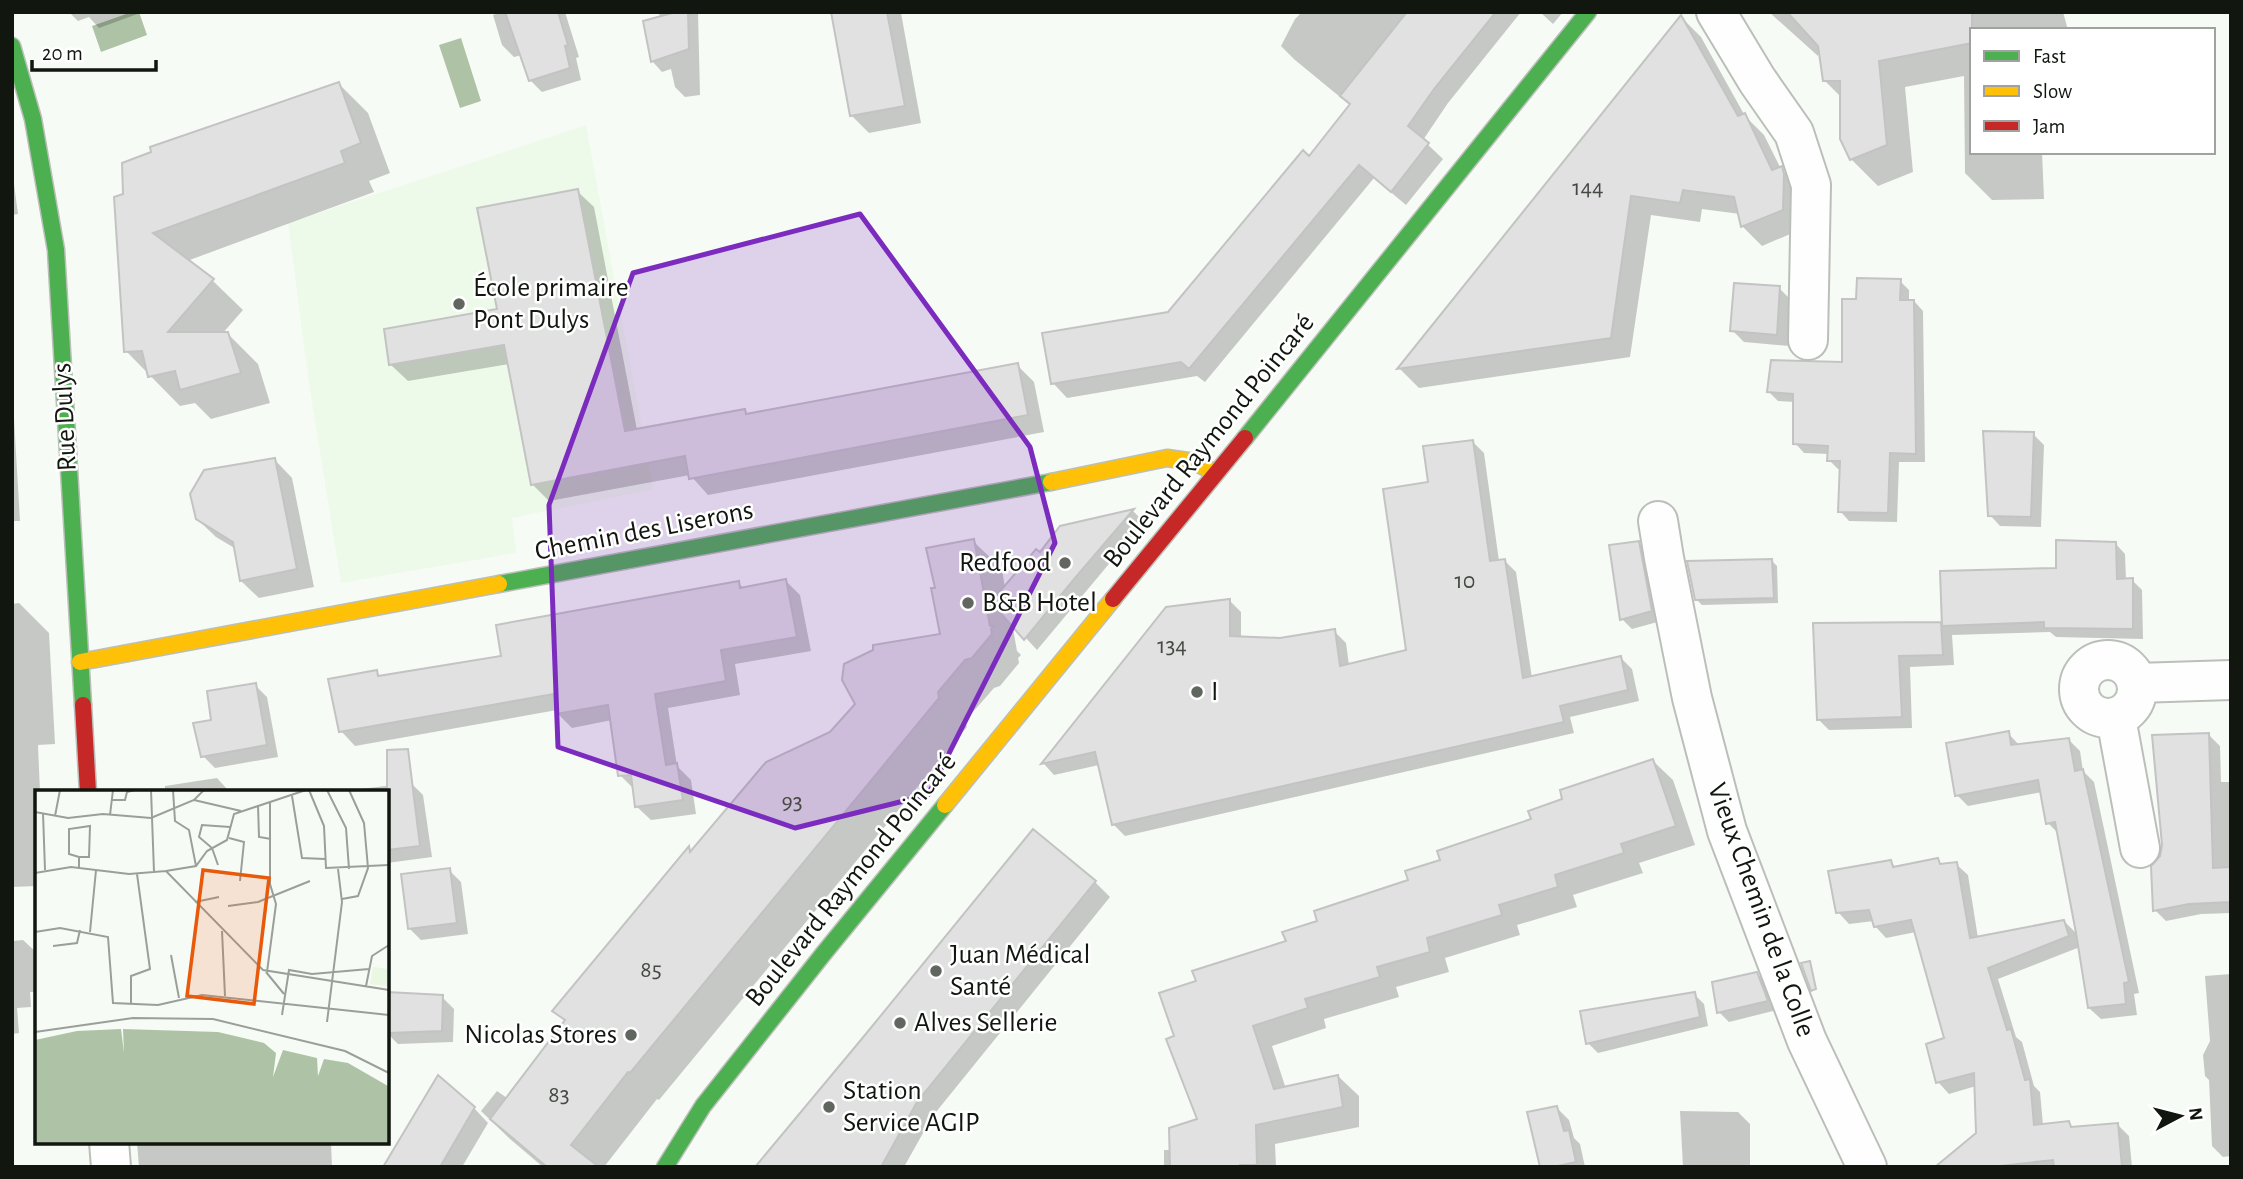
<svg xmlns="http://www.w3.org/2000/svg" width="2243" height="1179" font-family="'Alegreya Sans',sans-serif">
<style>
.built{fill:#eefae9}
.water{fill:#aec3a5}
.shadow{fill:#0003}
.building{fill:#e2e1e2;stroke:#c3c3c4;stroke-width:2}
.lines{fill:none;stroke-linecap:round;stroke-linejoin:round}
.street-casing{stroke:#bbbfb9;stroke-width:42}
.fast-casing{stroke:#bbbfb9;stroke-width:19}
.slow-casing{stroke:#bbbfb9;stroke-width:19}
.jam-casing{stroke:#bbbfb9;stroke-width:19}
.street{stroke:#fefefe;stroke-width:38}
.fast{stroke:#4caf50;stroke-width:16}
.slow{stroke:#ffc107;stroke-width:16}
.jam{stroke:#c62828;stroke-width:16}
.marked{fill:#7b2cbf;fill-opacity:0.2;stroke:#7b2cbf;stroke-width:5;stroke-linejoin:round}
.poi-dot{fill:#626660;stroke:#fff;stroke-width:2.5}
.labels{text-anchor:middle;dominant-baseline:central;stroke-width:5;stroke-linejoin:round;paint-order:stroke}
.number-label{font-size:24px;fill:#454944}
.poi-label{font-size:28px;fill:#11160f;stroke:#fff;text-anchor:start}
.street-label{font-size:28px;fill:#11160f;stroke:#fff}
.inset-road{fill:none;stroke:#9b9f99;stroke-width:2}
.view{fill:#e8590c;fill-opacity:0.15;stroke:#e8590c;stroke-width:3.5}
.inset-edge{fill:none;stroke:#11160f;stroke-width:3.5}
</style>
<rect width="100%" height="100%" fill="#f7fbf5"/>
<path class="built" d="M586,125L653,489L512,518L516,553L341,583L309,384L288,223Z"/>
<path class="water" d="M132,12H139L147,35L101,52L92,26Z
M461,38L481,101L460,108L439,45Z"/>
<path class="shadow" d="M69,12H143L99,28L89,17L78,21Z
M501,12H565L579,57L576,58L581,80L542,92L530,80L522,55L514,57L502,45L493,15Z
M659,12H698L700,95L685,97L675,87L671,69L662,72L652,61L660,18Z
M833,12H907L901,13L921,123L869,133L851,115Z
M1302,12H1521L1448,103L1423,140L1443,159L1406,205L1374,178L1205,382L1197,376L1067,398L1053,383L1169,313L1309,158L1351,106L1295,60L1281,46L1295,19Z
M1540,12H1563L1553,24Z
M1769,12H2063L2068,30H1972V152H2042L2044,199L1992,200L1965,173L1964,76L1905,87L1913,172L1878,186L1851,159L1841,97L1824,80L1818,48V56Z
M1682,18L1701,37L1745,116L1764,135L1781,169L1801,188L1802,229L1762,246L1742,226L1740,214L1702,209L1700,222L1651,215L1630,357L1419,388L1400,369Z
M339,84L368,113L390,173L369,181L374,192L187,261L213,281L243,310L222,334H228L258,364L270,403L211,419L195,403L180,406L126,351L116,198Z
M12,169L18,214L12,215Z
M577,191L594,207L637,430L744,411L749,415L1017,365L1034,382L1044,432L708,495L690,475L549,501L533,485L509,364L408,381L391,365L499,310Z
M1900,281L1909,290V301H1914L1923,311L1925,462H1899L1897,522L1849,521L1840,511L1841,469H1838L1829,460V454L1804,453L1795,443V402L1778,401L1769,392L1844,363L1858,301Z
M1779,288L1791,300L1789,346L1744,342L1732,330Z
M12,384L20,521H12Z
M2033,434L2044,445L2041,527L2000,526L1990,515Z
M1473,442L1484,453L1499,561H1505L1516,572L1532,678L1621,658L1632,669L1639,701L1570,717L1574,733L1125,836L1113,824L1099,765L1054,775L1044,764L1167,608L1230,601L1241,612V638L1280,640L1334,631L1346,643L1349,665L1408,651L1430,484Z
M275,460L292,478L314,587L259,598L241,581L236,549L216,537L197,519Z
M1133,511L1144,522L1037,650L1012,623L1017,651L1021,655L1018,658L1019,663L1000,686L994,688L965,721L967,727L659,1100L657,1099L604,1167H543L510,1139L481,1111L497,1091L507,1098L566,1022L555,1011L689,849L692,852L942,636L937,589L973,541L1002,569L1005,588L1040,555L1061,527Z
M1638,542L1649,553L1661,621L1632,629L1622,619Z
M2115,543L2125,554L2126,580H2132L2142,590L2143,639L2056,637L2050,632L1952,635L1954,665L1910,667L1912,728L1829,730L1818,719L1815,625L1941,624L1943,627L1942,573L2058,569Z
M1771,560L1777,566L1778,603L1702,605L1696,599Z
M786,581L800,595L811,651L735,664L740,695L668,708L677,766L691,780L696,814L651,820L636,806L634,789L620,775L612,720L572,728L557,713V710L355,746L341,731L376,671L382,678L503,658L738,583L745,589Z
M19,603L49,633L55,744L38,745L40,792H37V886L12,887V604Z
M255,685L267,697L278,757L215,768L203,756L213,721Z
M2008,733L2020,746L2069,740L2080,751L2083,771L2094,782L2139,993L2134,994L2137,1015L2101,1019L2089,1008L2080,947L1998,979L2016,1037L2022,1042L2034,1086L2040,1092L2043,1125L2068,1123L2073,1128L2118,1125L2129,1136L2132,1167H1938L1978,1134L1976,1086L1949,1094L1938,1082L1946,1040L1916,932L1886,938L1875,926L1874,921L1849,924L1838,912L1890,862L1897,868L1938,860L1943,866L1956,864L1968,875L1978,938L2064,921L2079,936L2059,834L2048,823L2042,792L1968,806L1957,795Z
M2209,735L2220,746L2221,782H2231V913L2201,914L2166,921L2155,910L2162,857Z
M1653,761L1673,780L1695,845L1639,863L1643,873L1573,895L1577,907L1517,925L1520,935L1445,958L1449,972L1396,987L1399,997L1324,1019L1326,1028L1272,1046L1286,1089L1339,1077L1359,1096V1127L1275,1144L1276,1167H1164V1150H1171L1200,1120L1176,1038L1198,982L1289,942L1319,922L1411,882L1442,861L1534,820L1564,800Z
M217,778L227,789L228,792H165V786Z
M411,783L423,795L432,857L387,863V792H360V789Z
M449,870L461,882L468,934L421,940L409,928Z
M1095,882L1110,897L932,1117L904,1167H763Z
M23,940L37,953V992H30L31,1007L17,1008L19,1033L12,1034V941Z
M1757,974L1767,984L1777,1010L1729,1022L1719,1012Z
M2231,974V1156L2223,1157L2212,1146L2209,1080L2205,1076L2203,1055L2210,1041L2205,976Z
M387,994L442,997L454,1009L453,1042L398,1044L387,1033Z
M1694,994L1704,1004L1708,1026L1598,1053L1588,1043Z
M474,1108L488,1123L462,1167H385Z
M1557,1108L1569,1120L1574,1138L1580,1144L1585,1167H1541Z
M1680,1111L1738,1112L1750,1124V1167H1683Z
M137,1142H331L332,1167H139Z"/>
<path class="building" d="M505,12H558L568,45L565,46L570,68L529,81Z
M676,12H688L689,49L651,62L643,21Z
M831,12H887L905,106L850,116Z
M1407,12H1496L1434,89L1408,126L1429,143L1391,192L1359,165L1189,369L1181,362L1051,384L1042,333L1168,312L1303,150L1309,156L1350,104L1340,96Z
M1787,12H1972V43L1879,61L1887,145L1850,160L1840,139V81H1823L1818,46Z
M1681,15L1738,116L1745,113L1772,170L1782,166L1784,174L1783,210L1741,227L1734,197L1683,190L1680,203L1631,196L1611,338L1397,369Z
M339,82L361,143L341,151L345,163L153,233L214,279L168,332H228L241,373L180,390L175,371L148,377L142,351L124,352L114,197L123,194L122,163L151,152L150,147Z
M578,189L625,431L745,409L746,414L1018,363L1028,415L689,479L685,456L531,485L504,345L389,365L384,329L497,309L477,208Z
M1857,278L1901,279L1900,300H1914L1916,454L1890,453L1888,513L1838,512L1840,461H1827L1828,446L1793,444V394L1767,392L1771,360L1842,362V299H1856Z
M1734,283L1780,286L1777,335L1730,331Z
M1983,431L2034,432L2031,517L1988,516Z
M1473,440L1490,561L1505,559L1523,678L1621,656L1628,690L1560,706L1564,722L1112,825L1095,752L1041,764L1166,607L1230,599V636L1280,638L1335,629L1340,666L1406,650L1383,489L1428,482L1423,446Z
M275,458L297,569L240,581L233,542L196,519L190,494L204,470Z
M1134,509L1075,578L1024,640L991,602L1036,549L1040,552L1060,526Z
M974,539L990,626H994L991,629L992,634L972,658L965,660L938,692L939,698L630,1073L628,1072L571,1145L599,1167H547L490,1119L565,1020L552,1011L689,846L690,852L766,762L830,732L855,704L842,680L844,664L873,650V645L940,634L931,588H935L926,548Z
M2056,540L2116,542L2117,579L2133,578V629L2044,628V622L1942,626L1940,571L2056,568Z
M1639,541L1652,611L1620,620L1609,545Z
M1772,559L1774,598L1695,600L1687,561Z
M786,579L797,637L721,650L726,681L655,694L666,765L677,763L683,800L635,807L631,775L618,776L608,705L556,714L554,694L339,732L328,679L377,670L378,676L501,656L496,625L739,581L740,588Z
M1941,622L1943,655L1899,656L1902,717L1817,720L1813,623Z
M256,683L267,745L201,757L193,723L211,720L207,691Z
M2009,731L2011,745L2069,738L2075,771L2083,769L2129,982L2124,983L2126,1004L2088,1008L2076,933L2055,822L2046,824L2038,780L1955,796L1946,743Z
M2209,733L2213,868L2231,867V902L2189,904L2153,911L2151,866L2160,856L2162,845L2152,735Z
M408,749L420,846L387,850V750Z
M1653,759L1676,826L1621,844L1624,853L1555,875L1558,887L1499,905L1502,915L1427,938L1430,952L1377,967L1380,977L1305,999L1308,1008L1253,1026L1274,1089L1338,1075L1343,1107L1256,1125L1257,1165H1240V1167H1170L1169,1128L1197,1119L1166,1039L1174,1036L1159,993L1196,981L1192,971L1286,941L1282,932L1317,921L1314,911L1408,880L1405,871L1440,860L1437,851L1531,819L1528,811L1562,799L1560,790Z
M1033,829L1096,881L917,1102L881,1167H755L865,1035Z
M1938,858L1940,864L1957,862L1970,938L2064,920L2069,936L1988,968L2007,1030L2011,1029L2025,1080L2030,1079L2034,1125L2069,1121L2071,1127L2118,1123L2122,1167H2054L2053,1160L1991,1167H1935L1976,1133L1974,1073L1936,1083L1926,1044L1944,1038L1911,920L1874,927L1869,910L1836,913L1828,871L1891,860L1893,867Z
M450,868L457,923L408,929L401,874Z
M1810,961L1816,989L1811,991L1801,963Z
M1757,972L1768,1001L1717,1013L1712,982Z
M387,992L443,995L442,1031L387,1033Z
M1695,992L1700,1017L1586,1044L1580,1011Z
M438,1075L475,1107L440,1167H383Z
M1557,1106L1564,1131L1569,1130L1576,1162L1553,1167H1540L1527,1112Z"/>
<g class="lines">
<defs>
<path id="street" d="M1716,12L1757,80L1794,133L1811,185L1808,340
M1658,521L1664,558L1692,698L1727,831L1807,1041L1867,1167
M2079 689a29 29 0 1 1 58 0a29 29 0 1 1-58 0Z
M2137,683L2231,680
M2116,718L2140,848
M109,1142L111,1167"/>
<path id="fast" d="M12,46L33,119L56,250L83,705
M1245,438L1588,12
M499,584L1051,482
M665,1167L703,1106L824,953L945,805"/>
<path id="slow" d="M1051,482L1167,458L1195,462L1215,473
M80,662L499,584
M945,805L1113,599"/>
<path id="jam" d="M1113,599L1245,438
M83,705L88,792"/>
</defs>
<use href="#street" class="street-casing"/>
<use href="#fast" class="fast-casing"/>
<use href="#slow" class="slow-casing"/>
<use href="#jam" class="jam-casing"/>
<use href="#street" class="street"/>
<use href="#fast" class="fast"/>
<use href="#slow" class="slow"/>
<use href="#jam" class="jam"/>
</g>
<path class="marked" d="M860,214L1030,447L1055,543L928,795L795,828L558,747L549,505L633,273Z"/>
<g class="poi-dot">
<circle cx="459" cy="304" r="7"/>
<circle cx="1065" cy="563" r="7"/>
<circle cx="968" cy="603" r="7"/>
<circle cx="1197" cy="692" r="7"/>
<circle cx="936" cy="971" r="7"/>
<circle cx="900" cy="1023" r="7"/>
<circle cx="631" cy="1035" r="7"/>
<circle cx="829" cy="1107" r="7"/>
</g>
<g class="labels">
<g class="number-label">
<text x="1588" y="188">144</text>
<text x="1465" y="581">10</text>
<text x="1172" y="646">134</text>
<text x="792" y="802">93</text>
<text x="651" y="970">85</text>
<text x="559" y="1095">83</text>
</g>
<g class="poi-label">
<text x="473" y="288">École primaire<tspan x="473" dy="32">Pont Dulys</tspan></text>
<text x="1051" y="563" text-anchor="end">Redfood</text>
<text x="982" y="603">B&amp;B Hotel</text>
<text x="1211" y="692">I</text>
<text x="950" y="955">Juan Médical<tspan x="950" dy="32">Santé</tspan></text>
<text x="914" y="1023">Alves Sellerie</text>
<text x="617" y="1035" text-anchor="end">Nicolas Stores</text>
<text x="843" y="1091">Station<tspan x="843" dy="32">Service AGIP</tspan></text>
</g>
<g class="street-label">
<text transform="translate(65 417) rotate(-93)">Rue Dulys</text>
<text transform="translate(1209 441) rotate(-51)">Boulevard Raymond Poincaré</text>
<text transform="translate(644 531) rotate(-11)">Chemin des Liserons</text>
<text transform="translate(851 880) rotate(-51)">Boulevard Raymond Poincaré</text>
<text transform="translate(1761 910) rotate(70)">Vieux Chemin de la Colle</text>
</g>
</g>
<g transform="translate(35 790)">
<rect width="354" height="354" fill="#f7fbf5"/>
<path d="M338,177L353,179V196L335,194Z" fill="#e9f7e3"/>
<path d="M86,239L89,263L88,239L183,242L229,253L241,263L238,287L248,260L282,268L283,286L289,269L313,273L353,296V353H0V250L42,241Z" fill="#aec3a5"/>
<path class="inset-road" d="M116,0L119,82M138,0L140,31L154,40L161,76M274,0L289,36L291,78L354,75M292,0L311,38L314,79M257,6L267,68L290,69M77,10H90L92,2L100,0M159,10L206,21M223,15L224,47L236,49M0,22L33,28L68,24L116,28L159,10L169,0M8,23L10,80M75,25L78,0M20,26L25,0M194,48L209,52L205,91M183,75L177,58L164,47L167,35L195,37M44,78V67H54L55,36L34,39V64L44,67M131,81L161,76L172,61L192,50L199,24L271,0M0,83L36,77L94,84L131,81L228,180L354,200M307,109L323,106L333,78L329,33L314,0M160,112L184,107M193,116L223,112L275,91M187,141L190,206M0,142L25,138L73,147L78,213L123,215L167,205L354,225M55,142L61,80M18,156L42,153L45,140M136,165L144,208M231,182L249,204M232,182L241,114L235,94V12M331,196L337,166L354,155M96,214V186L115,179L102,84M247,225L254,180L277,184L334,179M292,232L307,112L303,79M0,242L98,228L178,229L310,261L354,283"/>
<path class="view" d="M168,80L234,88L219,214L152,206Z"/>
<rect width="354" height="354" class="inset-edge"/>
</g>
<rect width="2243" height="1179" fill="none" stroke="#11160f" stroke-width="28"/>
<rect x="1970" y="28" width="245" height="126" fill="#ffffff" stroke="#a0a29f" stroke-width="2"/>
<rect x="1984" y="51" width="35" height="10" fill="#4caf50" stroke="#a0a29f" stroke-width="2"/>
<text x="2033" y="63" font-size="21" fill="#11160f">Fast</text>
<rect x="1984" y="86" width="35" height="10" fill="#ffc107" stroke="#a0a29f" stroke-width="2"/>
<text x="2033" y="98" font-size="21" fill="#11160f">Slow</text>
<rect x="1984" y="121" width="35" height="10" fill="#c62828" stroke="#a0a29f" stroke-width="2"/>
<text x="2033" y="133" font-size="21" fill="#11160f">Jam</text>
<g transform="translate(2180 1116) rotate(83)" stroke="#ffffff" stroke-width="5" paint-order="stroke">
<path d="M0-5L12 26L0 18L-12 26Z" fill="#11160f"/>
<text y="-10" font-size="19" font-weight="bold" text-anchor="middle" fill="#11160f">N</text>
</g>
<path d="M32 60v10h124v-10" fill="none" stroke="#11160f" stroke-width="3.5"/>
<text x="42" y="60" font-size="21" fill="#11160f" stroke="#ffffff" stroke-width="5" paint-order="stroke">20 m</text>
</svg>
